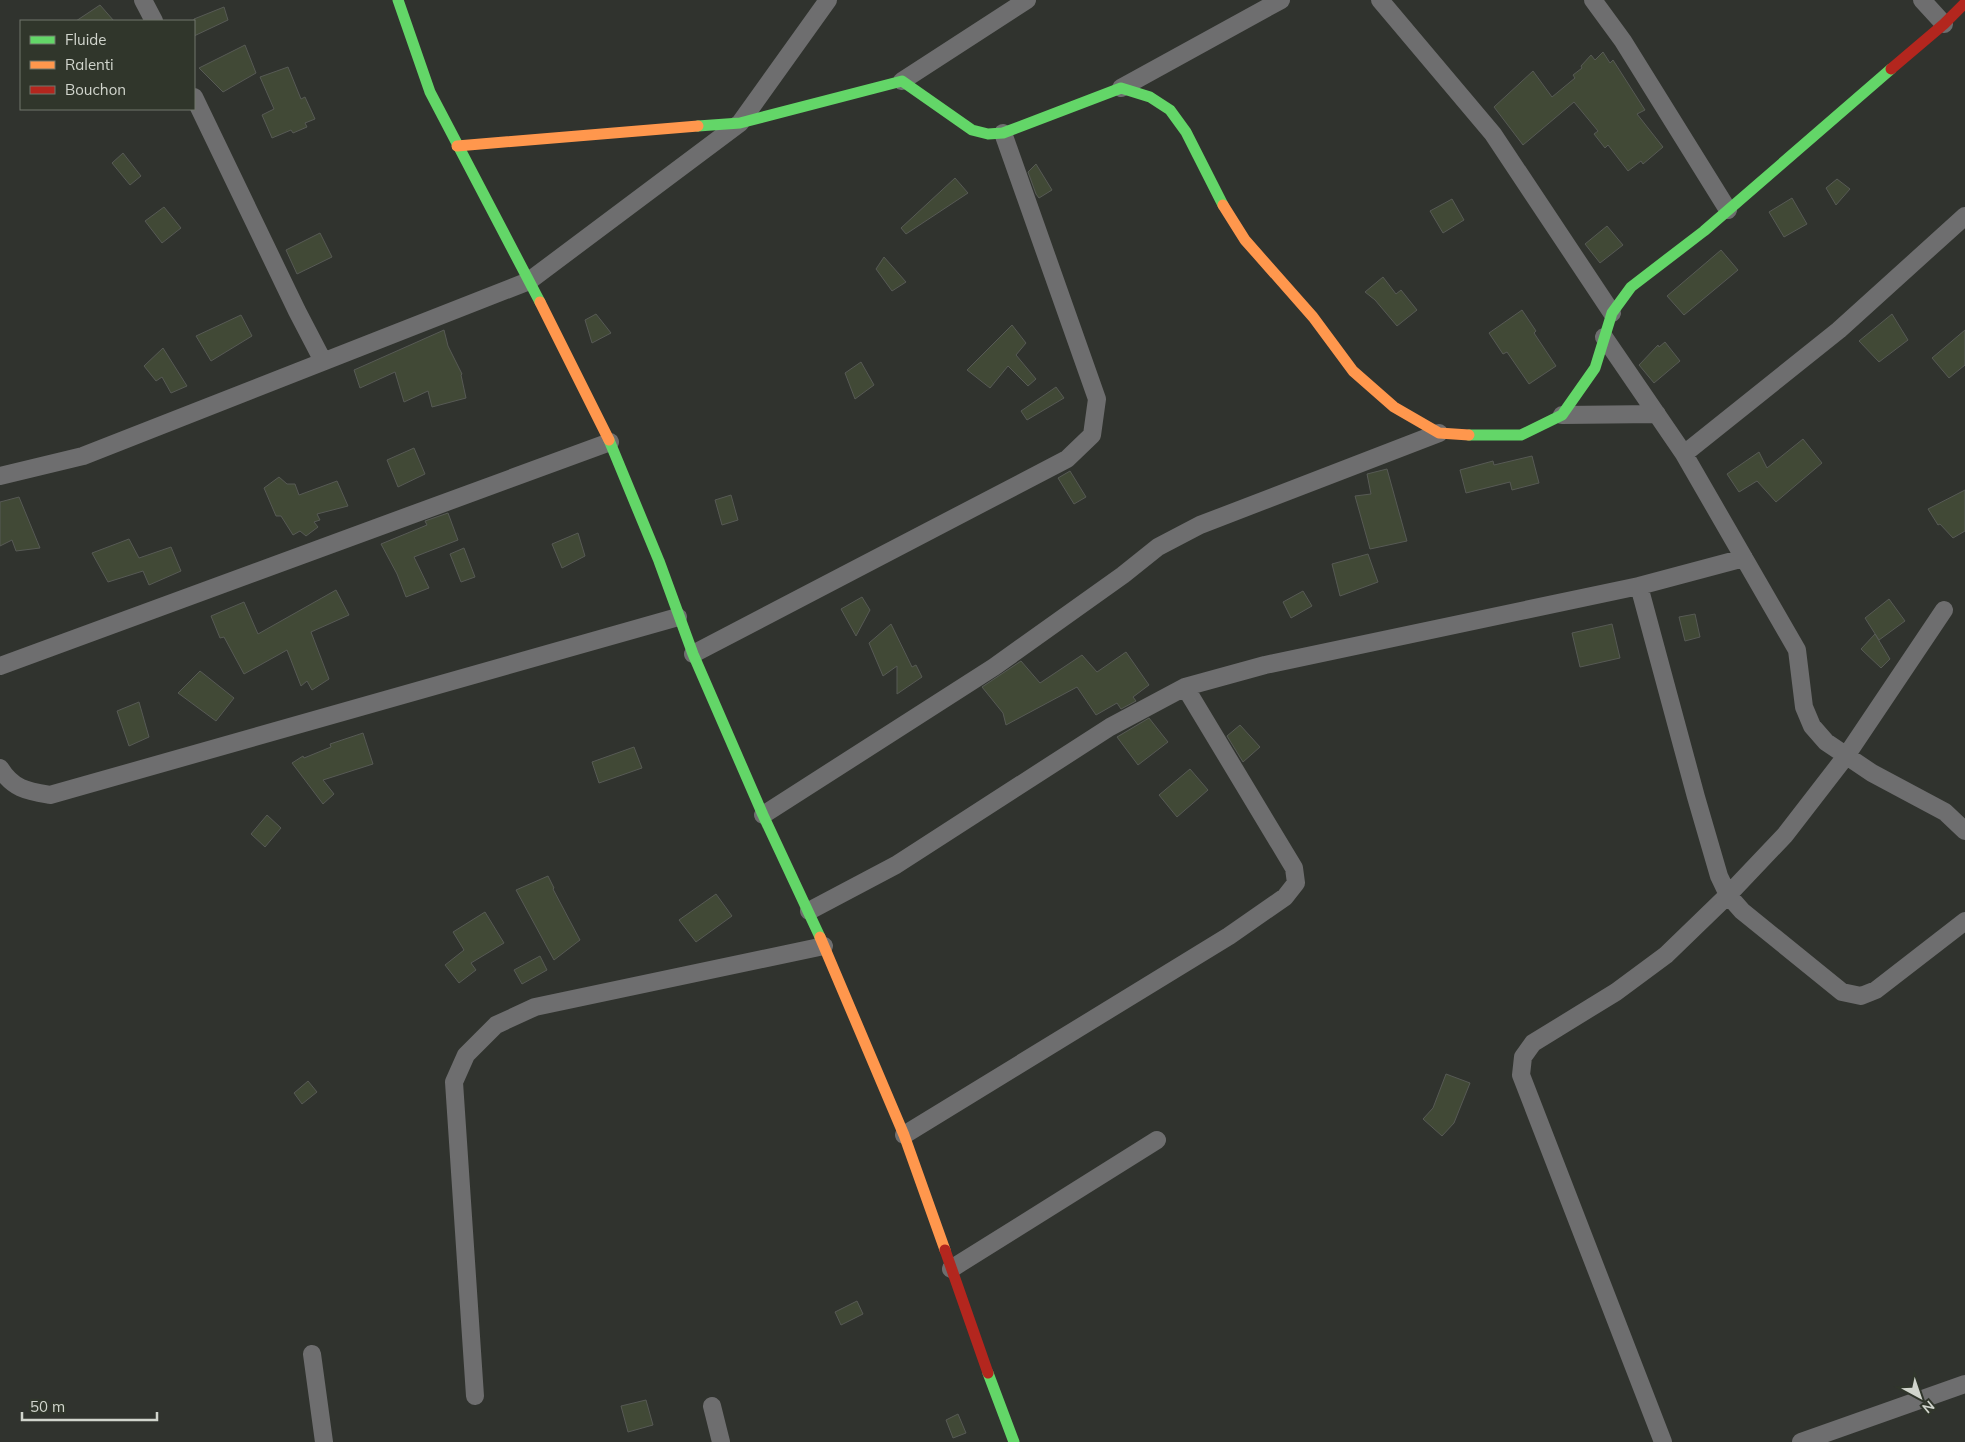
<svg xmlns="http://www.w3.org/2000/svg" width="1965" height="1442" font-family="Mulish,sans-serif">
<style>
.building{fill:#414936;stroke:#575a55}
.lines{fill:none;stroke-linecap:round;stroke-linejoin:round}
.street{stroke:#6e6e6f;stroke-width:18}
.fast{stroke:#63d668;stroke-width:11}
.slow{stroke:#ff974d;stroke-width:11}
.jam{stroke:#b3261e;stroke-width:11}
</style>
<rect width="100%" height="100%" fill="#30332e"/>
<path class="building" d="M100,5L114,21H76Z
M224,7L228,20L194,36V19Z
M245,45L256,73L223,92L199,68Z
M1603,52L1610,63L1613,60L1645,110L1637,114L1663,147L1643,164L1641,161L1628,171L1608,145L1605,148L1594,134L1598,131L1574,102L1523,145L1494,107L1533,71L1552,97L1575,78L1573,75L1582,68L1581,66L1591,55L1595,60Z
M288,67L301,99L305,97L315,119L305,123L307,127L293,133L291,130L272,138L262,115L274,109L260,77Z
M123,153L141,176L130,185L112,163Z
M1036,164L1052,190L1039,198L1036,194L1028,172Z
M955,178L968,193L906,234L901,228Z
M1837,179L1850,189L1836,205L1826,188Z
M1792,198L1807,224L1784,237L1769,212Z
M1452,199L1464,220L1443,233L1430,211Z
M164,207L181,228L162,243L145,221Z
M1607,226L1623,245L1600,263L1585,244Z
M320,233L332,257L297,274L286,250Z
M1721,250L1738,270L1684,315L1667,296Z
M884,257L906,282L892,291L876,269Z
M1383,277L1396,294L1401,290L1417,310L1397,326L1375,300L1365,292Z
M1522,310L1536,331L1534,333L1556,366L1529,384L1507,352L1503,354L1489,333Z
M596,314L611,333L592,343L585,320Z
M1892,314L1908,340L1879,362L1859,341Z
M241,315L252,336L211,361L196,336Z
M1012,325L1026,343L1016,355L1036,379L1028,386L1008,366L990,388L967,370Z
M444,330L448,346L462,374L461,375L466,398L432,407L428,391L404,402L395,372L360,388L354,370Z
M1965,330V365L1949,378L1932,358Z
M1665,342L1680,361L1654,383L1639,365L1658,345L1659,347Z
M163,348L187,386L171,393L162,377L156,381L144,366Z
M861,362L874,385L855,399L845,373Z
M1056,387L1064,398L1027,420L1021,411Z
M1803,439L1822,463L1776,502L1757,481L1739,492L1727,474L1759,452L1767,468Z
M414,448L425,474L398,487L387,460Z
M1532,456L1539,483L1512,490L1510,482L1466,493L1460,470L1493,461L1494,465Z
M1387,469L1407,541L1370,549L1355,496L1371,494L1367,474Z
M1070,471L1086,497L1074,504L1058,478Z
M279,477L287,484H295L299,495L337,481L348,506L317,514L320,520L314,522L318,527L306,536L300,531L293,535L281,516H276L264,488Z
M1965,490V531L1953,538L1940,524L1938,525L1928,509Z
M731,495L738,520L722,525L715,500Z
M19,497L40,548L16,551L12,540L0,546V502Z
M448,513L458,540L414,557L429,588L406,597L397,574L381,544L427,525L425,521Z
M578,533L585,556L562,568L552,544Z
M129,539L139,558L171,547L181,571L149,585L143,571L108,582L92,553Z
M464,548L475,577L461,582L450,554Z
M1368,554L1378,582L1340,596L1332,564Z
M336,590L349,615L311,632L329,679L312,690L307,681L301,686L287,650L244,674L224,637L220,638L211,616L244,602L258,634Z
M1303,591L1312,606L1291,618L1283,602Z
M862,597L870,610L856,636L841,609Z
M1889,599L1905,621L1879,640L1865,618Z
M1695,614L1700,637L1685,641L1679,617Z
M891,624L912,667L916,665L922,677L897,694V666L883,676L869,643Z
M1612,624L1620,658L1580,667L1572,633Z
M1875,634L1890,659L1881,668L1861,649Z
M1126,652L1149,685L1133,697L1136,701L1121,709L1117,703L1096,715L1077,687L1006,725L1003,713L982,687L1021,661L1040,683L1082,655L1097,672Z
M200,671L234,698L216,721L178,693Z
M139,702L149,737L129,746L117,711Z
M1149,718L1168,742L1138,765L1117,737Z
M1240,725L1260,747L1243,762L1227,736Z
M363,733L373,764L323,780L334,794L323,804L292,763L303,756L304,758L331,747L330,744Z
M634,747L642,768L599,783L592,762Z
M1190,769L1208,790L1177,817L1159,795Z
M267,815L281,828L265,847L251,834Z
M548,876L554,888L553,889L580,940L554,960L516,890Z
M716,894L732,916L696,942L679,920Z
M485,912L504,943L471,963L476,970L459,983L445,965L464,950L453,932Z
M540,956L547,970L522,984L514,970Z
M1446,1074L1470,1083L1454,1123L1442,1136L1423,1119L1433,1108Z
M308,1081L317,1092L302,1104L294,1093Z
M857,1301L863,1314L841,1325L835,1312Z
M646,1400L653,1425L628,1432L621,1406Z
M958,1414L966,1433L953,1438L946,1420Z"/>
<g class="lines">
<path class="street" d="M143,0L154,21
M1380,0L1493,134L1612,313
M1593,0L1623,41L1728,210
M1922,0L1944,24
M902,81L1027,0
M1121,88L1281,0
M194,97L297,311L323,361
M1604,337L1684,454L1797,650L1804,707L1812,726L1826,742L1872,773L1945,812L1965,831
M1562,415L1657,414
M1684,454L1839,330L1965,216
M0,476L83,456L529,281L740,123L828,0
M1639,586L1744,558
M693,654L1067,459L1092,435L1097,399L1003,133
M0,666L610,442
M0,768C13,789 27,791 50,795L678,617
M763,815L994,667L1123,575L1158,547L1200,525L1439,433
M809,911L896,865L1110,727L1185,687L1265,665L1639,586L1696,797L1719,876L1728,895L1742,911L1842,992L1861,996L1876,990L1965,921
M904,1135L1229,936L1285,897L1296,883L1294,868L1185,687
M951,1269L1157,1140
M312,1354L324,1442
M475,1396L454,1082L466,1055L496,1025L535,1007L824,946
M712,1406L721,1442
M1663,1442L1521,1075L1523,1057L1533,1043L1616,992L1666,955L1728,895L1785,835L1846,756L1944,610
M1801,1442L1965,1384"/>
<path class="fast" d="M398,0L430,92L540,302
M698,126L740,123L902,81L972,130L988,134L1003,133L1121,88L1150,97L1170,110L1186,132L1223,205
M1469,435H1521L1562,415L1595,368L1612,313L1631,287L1704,231L1891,69
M609,440L659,561L693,654L763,815L820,937
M988,1373L1014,1442"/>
<path class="slow" d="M457,146L698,126
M1223,205L1245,240L1313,317L1353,371L1394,407L1439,433L1469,435
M540,302L609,440
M820,937L904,1135L945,1250"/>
<path class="jam" d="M1891,69L1944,24L1965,3
M945,1250L988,1373"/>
</g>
<rect x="20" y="20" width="175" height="90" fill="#30362b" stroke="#70766c"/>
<rect x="30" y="36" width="25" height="8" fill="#63d668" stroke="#70766c"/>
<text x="65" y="45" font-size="15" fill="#d1d5cd">Fluide</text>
<rect x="30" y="61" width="25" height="8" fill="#ff974d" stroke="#70766c"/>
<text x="65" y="70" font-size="15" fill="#d1d5cd">Ralenti</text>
<rect x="30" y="86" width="25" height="8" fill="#b3261e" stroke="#70766c"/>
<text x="65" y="95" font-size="15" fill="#d1d5cd">Bouchon</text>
<g transform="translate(1920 1397) rotate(140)" stroke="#30362b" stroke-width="4" paint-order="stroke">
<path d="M0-4L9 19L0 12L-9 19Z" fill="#d1d5cd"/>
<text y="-8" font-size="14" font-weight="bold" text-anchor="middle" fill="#d1d5cd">N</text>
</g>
<path d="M22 1412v8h135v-8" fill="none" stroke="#d1d5cd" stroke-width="2.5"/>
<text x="30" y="1412" font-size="15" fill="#d1d5cd" stroke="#30362b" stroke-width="4" paint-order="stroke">50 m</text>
</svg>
